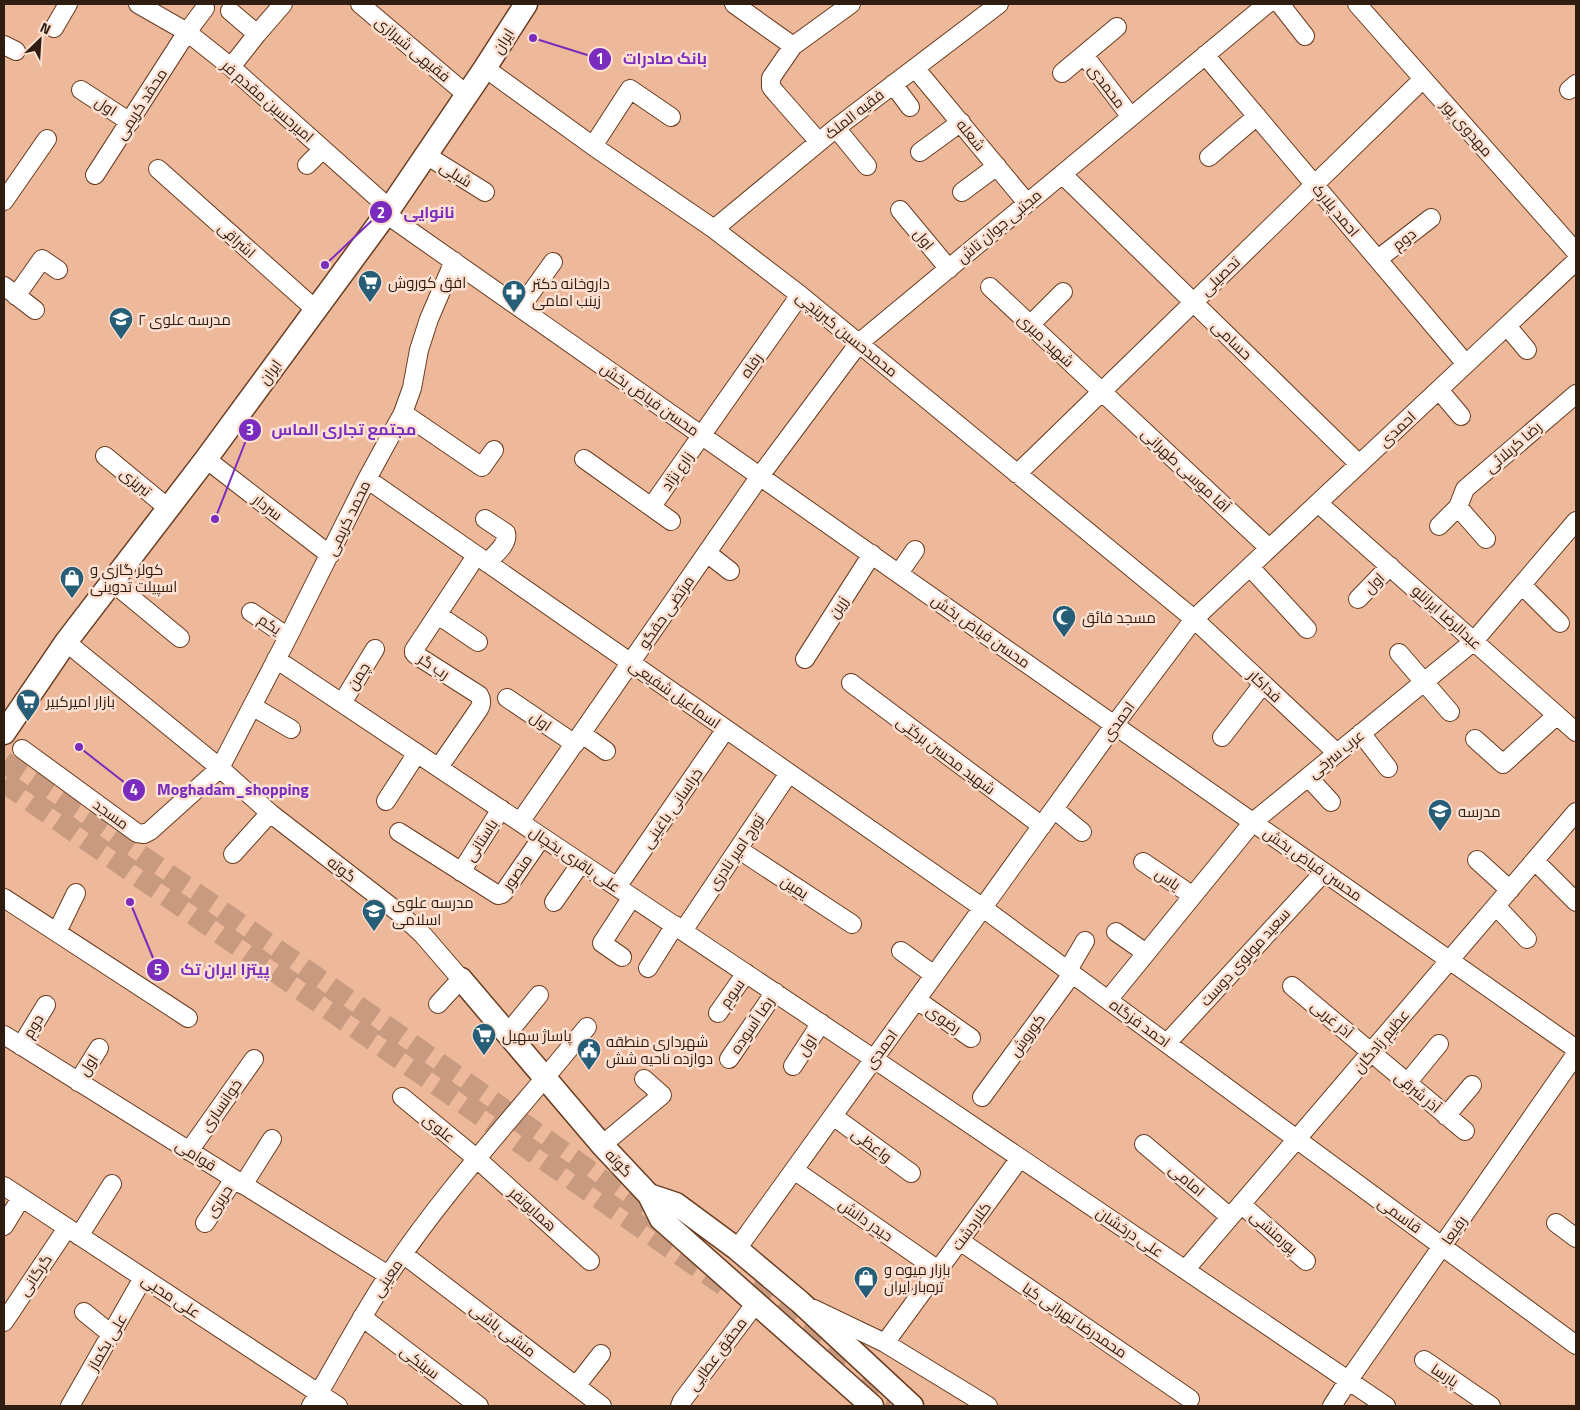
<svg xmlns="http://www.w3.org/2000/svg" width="1580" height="1410" font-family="'Titillium Web',Cairo,sans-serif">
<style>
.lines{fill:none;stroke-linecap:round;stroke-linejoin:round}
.major-tunnel{stroke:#c89a7f;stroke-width:22;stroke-dasharray:22 11;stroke-linecap:butt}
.minor-casing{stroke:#683c20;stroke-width:20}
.major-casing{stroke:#683c20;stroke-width:25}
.minor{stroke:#fff;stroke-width:18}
.major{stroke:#fff;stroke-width:22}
.labels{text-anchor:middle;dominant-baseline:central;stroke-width:5;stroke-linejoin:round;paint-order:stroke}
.street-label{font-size:15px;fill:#301d11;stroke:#fce0d1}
.poi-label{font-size:15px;fill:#301d11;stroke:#fce0d1;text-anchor:start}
.leader{fill:none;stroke:#7b2cbf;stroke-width:2}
.callout-dot{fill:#7b2cbf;stroke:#fce0d1;stroke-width:2}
.mark-label{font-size:15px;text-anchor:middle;font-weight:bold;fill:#fff}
.callout-label{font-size:16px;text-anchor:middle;font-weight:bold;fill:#7b2cbf;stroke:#fce0d1;stroke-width:5;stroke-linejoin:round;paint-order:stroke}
</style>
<rect width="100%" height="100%" fill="#eeb99b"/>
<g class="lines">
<path class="major-tunnel" d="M4,762C227,914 449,1069 668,1228
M4,782L724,1285
M751,1287L852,1361
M858,1385L872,1396L889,1406"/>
<defs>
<path id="minor" d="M138,4L187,32L231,67L390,209
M360,4L467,95
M734,4L793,46
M1280,4L1305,36
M1357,4L1576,252
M230,11L257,34
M54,28L68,4
M4,45L16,51
M1084,55L1131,117
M1205,55L1466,364
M231,67L257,34L283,4
M485,68L593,146L714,229L800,295L1194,619L1337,753
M915,68L1027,203
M1062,73L1117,27
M893,84L910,107
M81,90L130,122
M1569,90L1576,84
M836,128L867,166
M819,142L776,93L771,87V78L793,46L851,4
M593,146L630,89L671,117
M920,152L961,122
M426,155L485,192
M1209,157L1257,116
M307,165L323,149
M158,169L316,310
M1062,174L1359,464
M95,175L187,32L205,8
M962,192L997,166
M4,201L47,139
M900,210L949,269
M386,214L1576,1049
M714,229L836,128L999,4
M1378,259L1431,218
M4,286L35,310
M990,287L1269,548
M16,296L42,259L58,270
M520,308L553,262
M1030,325L1063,292
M1507,326L1527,350
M1439,390L1461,416
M403,413L482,467L494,450
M105,456L168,508
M206,459L330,555
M584,459L671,521
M1017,474L1423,79
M367,479L983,908L1576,1345
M1318,503L1576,732
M652,506L800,295
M1458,507L1486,539
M485,519L506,533C509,544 494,555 487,563
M1439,526L1458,507L1465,489L1576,394
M707,553L730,571
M1250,567L1307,629
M899,573L915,550
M111,581L180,638
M1522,585L1560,623
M1358,599L1390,566
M251,612L288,637
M438,615L478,642
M66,642L220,768L270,813L398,912L423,935L461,979L438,1004
M1399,653L1450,712
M276,659L874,1059L1386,1406
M805,659L872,554
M851,683L1042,826
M507,698L575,744
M342,703L375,649
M252,706L291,729
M1361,733L1388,768
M582,734L606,751
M1222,737L1263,684
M1475,739L1503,764L1557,715
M22,749L137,833L144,834L150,831L220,768L288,637L367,479L403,413L412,388L419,350L429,319L454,261
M439,767L479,709C482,704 482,700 479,695L416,655L414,653V650L476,556
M1308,777L1331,802
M386,801L417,753
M1054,809L1082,832
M520,822L760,476L859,343L1267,4
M399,832L498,895L502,894L504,892L542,837
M738,849L852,924
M233,854L270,813
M1477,860L1510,890
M1535,861L1576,902
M1143,862L1193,896
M461,872L501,809
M617,887L726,729
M4,898L188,1018
M554,902L581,863
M1496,906L1527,939
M683,931L789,773
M57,932L76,893
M1116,932L1146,953
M901,951L934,975
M622,957L602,943L632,897
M648,968L675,925
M1068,970L1085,941
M1292,986L1465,1131
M917,1000L971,1038
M1108,1000L1253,822L1474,641L1576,521
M718,1013L746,973
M507,1034L539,995
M4,1035L388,1275
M1167,1043L1324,872
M21,1046L46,1005
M729,1059L775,992
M793,1066L821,1023
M78,1082L99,1048
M1407,1083L1439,1044
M402,1097L476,1158L590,1261
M982,1097L1072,974
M833,1116L911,1173
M1446,1116L1472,1085
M1144,1144L1230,1217
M602,1145L662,1095L644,1079
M189,1151L254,1059
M794,1170L938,1270
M243,1185L272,1139
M4,1186L338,1406
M1241,1204L1306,1261
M205,1223L234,1179
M1556,1223L1576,1238
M4,1226L21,1198
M79,1236L112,1184
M960,1241L1190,1399
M737,1249L1115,724L1194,619L1576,261
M403,1254L602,1406
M1185,1270L1576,812
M814,1309L885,1343L988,1406
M84,1312L111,1334
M362,1317L479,1406
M4,1322L67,1228
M885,1343L1020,1158
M1424,1360L1491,1406
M576,1386L601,1354
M70,1406L143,1278
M311,1406C337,1363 360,1318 388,1276C447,1187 520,1110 587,1027
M680,1406L682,1401L756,1303
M1332,1406L1348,1381L1576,1054"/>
<path id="major" d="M4,733L66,642L206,459L386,214L485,68L526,4
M461,979L602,1145L649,1195L661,1219L872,1406
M649,1195L676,1204L737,1249L800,1302L912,1406"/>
</defs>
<use href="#minor" class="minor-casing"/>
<use href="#major" class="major-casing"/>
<use href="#minor" class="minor"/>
<use href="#major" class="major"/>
</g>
<defs>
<symbol id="supermarket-pin" viewBox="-11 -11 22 30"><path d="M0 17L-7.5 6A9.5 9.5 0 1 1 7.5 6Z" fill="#265e78" stroke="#fce0d1"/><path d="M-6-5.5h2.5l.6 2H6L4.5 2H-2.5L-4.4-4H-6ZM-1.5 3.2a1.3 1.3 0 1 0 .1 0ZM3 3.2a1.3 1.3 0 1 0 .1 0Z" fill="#fff"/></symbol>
<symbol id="pharmacy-pin" viewBox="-11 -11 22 30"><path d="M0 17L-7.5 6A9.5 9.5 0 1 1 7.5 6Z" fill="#265e78" stroke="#fce0d1"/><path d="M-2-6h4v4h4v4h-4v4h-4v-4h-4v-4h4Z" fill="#fff"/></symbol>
<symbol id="school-pin" viewBox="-11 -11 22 30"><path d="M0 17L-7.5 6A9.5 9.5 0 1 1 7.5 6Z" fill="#265e78" stroke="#fce0d1"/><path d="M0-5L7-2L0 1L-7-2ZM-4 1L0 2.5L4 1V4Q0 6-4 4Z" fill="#fff"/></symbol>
<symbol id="shop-pin" viewBox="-11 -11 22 30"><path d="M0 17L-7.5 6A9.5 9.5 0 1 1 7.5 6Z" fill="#265e78" stroke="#fce0d1"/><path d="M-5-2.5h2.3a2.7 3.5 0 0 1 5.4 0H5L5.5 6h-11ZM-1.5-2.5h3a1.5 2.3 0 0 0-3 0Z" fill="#fff"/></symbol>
<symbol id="mosque-pin" viewBox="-11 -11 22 30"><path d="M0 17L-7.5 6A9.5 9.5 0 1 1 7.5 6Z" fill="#265e78" stroke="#fce0d1"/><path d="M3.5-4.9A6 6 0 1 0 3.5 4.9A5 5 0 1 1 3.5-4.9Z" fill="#fff"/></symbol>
<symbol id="civic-pin" viewBox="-11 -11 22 30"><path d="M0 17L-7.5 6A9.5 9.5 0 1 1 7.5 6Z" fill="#265e78" stroke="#fce0d1"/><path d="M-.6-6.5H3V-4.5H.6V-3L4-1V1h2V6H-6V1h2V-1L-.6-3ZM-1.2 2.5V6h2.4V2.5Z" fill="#fff"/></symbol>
</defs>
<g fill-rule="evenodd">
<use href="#supermarket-pin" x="356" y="268" width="28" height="38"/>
<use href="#pharmacy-pin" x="500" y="278" width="28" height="38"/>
<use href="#school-pin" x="107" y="305" width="28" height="38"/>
<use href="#shop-pin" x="58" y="564" width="28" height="38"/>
<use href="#mosque-pin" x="1050" y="603" width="28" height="38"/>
<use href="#supermarket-pin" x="14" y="687" width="28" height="38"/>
<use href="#school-pin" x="1426" y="797" width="28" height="38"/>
<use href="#school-pin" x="360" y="897" width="28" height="38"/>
<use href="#supermarket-pin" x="470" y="1021" width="28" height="38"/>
<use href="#civic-pin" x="575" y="1036" width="28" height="38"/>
<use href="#shop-pin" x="852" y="1264" width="28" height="38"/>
</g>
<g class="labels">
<g class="street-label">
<text transform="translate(503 41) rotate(-58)">ایران</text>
<text transform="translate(413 49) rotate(40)">فقیهی شیرازی</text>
<text transform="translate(1107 86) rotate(53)">محمدی</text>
<text transform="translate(268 101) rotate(41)">امیرحسین مقدم فر</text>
<text transform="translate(141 104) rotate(-57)">محمّد کریمی</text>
<text transform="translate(106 106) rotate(33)">اول</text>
<text transform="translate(854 114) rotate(-38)">فقیه الملک</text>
<text transform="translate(1467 128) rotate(49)">مهدوی پور</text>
<text transform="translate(971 135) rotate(51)">شعله</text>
<text transform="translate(456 174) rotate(32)">شبلی</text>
<text transform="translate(1336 210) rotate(50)">احمد پلارک</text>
<text transform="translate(999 226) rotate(-40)">مجتبی جوان تاش</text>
<text transform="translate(924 239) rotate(50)">اول</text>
<text transform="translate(1404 239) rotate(-38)">دوم</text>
<text transform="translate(237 240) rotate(42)">اشراقی</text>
<text transform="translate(1220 276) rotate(-44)">تحصیلی</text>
<text transform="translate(847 334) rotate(39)">محمدحسین کبریتچی</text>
<text transform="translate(1046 340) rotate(43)">شهید میری</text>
<text transform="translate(1232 340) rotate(44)">حسامی</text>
<text transform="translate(751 365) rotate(-55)">رفاه</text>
<text transform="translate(270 372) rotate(-54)">ایران</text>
<text transform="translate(650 399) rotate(35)">محسن فیاض بخش</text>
<text transform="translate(1397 429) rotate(-43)">احمدی</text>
<text transform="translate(1513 447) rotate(-41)">رضا کربلائی</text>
<text transform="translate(1186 470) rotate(43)">آقا موسی طهرانی</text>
<text transform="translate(677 471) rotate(-55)">زارع نژاد</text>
<text transform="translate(136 482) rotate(40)">تبریزی</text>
<text transform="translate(268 507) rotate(38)">سردار</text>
<text transform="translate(348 518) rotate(-64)">محمد کریمی</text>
<text transform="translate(1374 583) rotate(-46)">اول</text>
<text transform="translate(838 607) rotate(-57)">زرین</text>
<text transform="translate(666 612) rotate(-55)">مرتضی حقگو</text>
<text transform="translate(1447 617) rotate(42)">عبدالرضا ایرانلو</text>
<text transform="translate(270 624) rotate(34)">یکم</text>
<text transform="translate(981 631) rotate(35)">محسن فیاض بخش</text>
<text transform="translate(434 666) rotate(34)">رب گر</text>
<text transform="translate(358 676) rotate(-58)">چمن</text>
<text transform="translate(1265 686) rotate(43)">فداکار</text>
<text transform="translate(675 694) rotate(35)">اسماعیل شفیعی</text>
<text transform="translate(541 721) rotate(34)">اول</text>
<text transform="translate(1118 721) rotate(-54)">احمدی</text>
<text transform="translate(1336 754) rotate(-39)">عرب سرخی</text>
<text transform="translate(946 755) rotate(37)">شهید محسن برکتی</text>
<text transform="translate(672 808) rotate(-55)">خراسانی باغینی</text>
<text transform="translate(111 814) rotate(36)">مسجد</text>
<text transform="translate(481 840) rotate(-57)">باستانی</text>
<text transform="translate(736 852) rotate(-56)">تورج امیر نادری</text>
<text transform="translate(575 859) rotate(34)">علی باقری یخچال</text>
<text transform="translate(1313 864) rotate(35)">محسن فیاض بخش</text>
<text transform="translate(342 869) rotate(38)">گوته</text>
<text transform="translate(517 872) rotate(-55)">منصور</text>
<text transform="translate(1168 879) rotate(35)">یاس</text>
<text transform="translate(795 887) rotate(33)">یمین</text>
<text transform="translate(1245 957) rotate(-48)">سعید مولوی دوست</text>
<text transform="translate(732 993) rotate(-55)">سوم</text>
<text transform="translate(944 1019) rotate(35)">رضوی</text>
<text transform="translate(1332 1019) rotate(40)">آذر غربی</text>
<text transform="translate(1140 1023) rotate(36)">احمد فزگاه</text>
<text transform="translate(752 1025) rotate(-56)">رضا آسوده</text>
<text transform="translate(33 1026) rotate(-59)">دوم</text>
<text transform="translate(1027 1035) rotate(-54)">کوروش</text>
<text transform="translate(1381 1041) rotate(-50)">عظیم زادگان</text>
<text transform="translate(807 1045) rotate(-57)">اول</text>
<text transform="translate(881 1049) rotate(-54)">احمدی</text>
<text transform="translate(88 1065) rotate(-58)">اول</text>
<text transform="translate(1418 1092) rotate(40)">آذر شرقی</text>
<text transform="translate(221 1105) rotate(-55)">خوانساری</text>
<text transform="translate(439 1128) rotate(39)">علوی</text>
<text transform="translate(872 1145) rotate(37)">واعظی</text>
<text transform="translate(196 1155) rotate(32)">قوامی</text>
<text transform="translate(619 1163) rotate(47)">گوته</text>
<text transform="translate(1187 1180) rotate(40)">امامی</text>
<text transform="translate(219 1201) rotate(-56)">حریری</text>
<text transform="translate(533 1209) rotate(42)">همایونفر</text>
<text transform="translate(1400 1215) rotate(36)">قاسمی</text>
<text transform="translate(866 1220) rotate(35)">حیدر دانش</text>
<text transform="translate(971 1226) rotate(-54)">کلاردشت</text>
<text transform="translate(1454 1230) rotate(-55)">رفیعا</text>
<text transform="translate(1130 1232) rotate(34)">علی درخشان</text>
<text transform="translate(1274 1232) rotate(41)">پورمنشی</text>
<text transform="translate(35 1275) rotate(-56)">گرگانی</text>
<text transform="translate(387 1278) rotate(-56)">معینی</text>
<text transform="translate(171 1296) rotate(33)">علی محبی</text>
<text transform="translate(1075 1320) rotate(34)">محمدرضا تهرانی کیا</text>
<text transform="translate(503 1330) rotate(37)">منشی باشی</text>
<text transform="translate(107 1342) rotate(-60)">علی بکماز</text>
<text transform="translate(717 1354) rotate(-53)">محقق عطایی</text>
<text transform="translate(420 1362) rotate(37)">سینکی</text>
<text transform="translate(1445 1375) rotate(34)">پارسا</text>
</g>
<g class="poi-label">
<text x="388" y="282">افق کوروش</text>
<text x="532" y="283">داروخانه دکتر<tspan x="532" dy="17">زینب امامی</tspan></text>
<text x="138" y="319">مدرسه علوی ۲</text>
<text x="90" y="569">کولر گازی و<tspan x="90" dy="17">اسپیلت تدوینی</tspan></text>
<text x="1082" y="617">مسجد فائق</text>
<text x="46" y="701">بازار امیرکبیر</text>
<text x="1458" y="811">مدرسه</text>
<text x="392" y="902">مدرسه علوی<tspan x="392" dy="17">اسلامی</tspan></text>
<text x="502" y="1035">پاساژ سهیل</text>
<text x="606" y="1041">شهرداری منطقه<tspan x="606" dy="17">دوازده ناحیه شش</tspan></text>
<text x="884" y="1269">بازار میوه و<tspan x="884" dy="17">تره‌بار ایران</tspan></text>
</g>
</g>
<path class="leader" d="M533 38L600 59M325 265L381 212M215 519L250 430M79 747L134 790M130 902L158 970"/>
<g class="callout-dot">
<circle cx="533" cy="38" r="5"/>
<circle cx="325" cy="265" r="5"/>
<circle cx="215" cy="519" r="5"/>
<circle cx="79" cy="747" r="5"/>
<circle cx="130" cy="902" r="5"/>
<circle cx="600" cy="59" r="12"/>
<circle cx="381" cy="212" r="12"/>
<circle cx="250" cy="430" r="12"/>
<circle cx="134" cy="790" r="12"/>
<circle cx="158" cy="970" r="12"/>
</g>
<g class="mark-label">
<text x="600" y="64">1</text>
<text x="381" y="218">2</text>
<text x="250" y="435">3</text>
<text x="134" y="795">4</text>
<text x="158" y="975">5</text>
</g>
<g class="callout-label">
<text x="665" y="64">بانک صادرات</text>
<text x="429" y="218">نانوایی</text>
<text x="344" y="435">مجتمع تجاری الماس</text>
<text x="233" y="795">Moghadam_shopping</text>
<text x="225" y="975">پیتزا ایران تک</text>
</g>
<rect width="1580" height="1410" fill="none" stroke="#301d11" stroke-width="10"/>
<g transform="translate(40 40) rotate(25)" stroke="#fce0d1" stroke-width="4" paint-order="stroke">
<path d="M0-4L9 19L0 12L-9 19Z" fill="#301d11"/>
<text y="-8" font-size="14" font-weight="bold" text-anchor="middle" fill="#301d11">N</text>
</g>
</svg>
